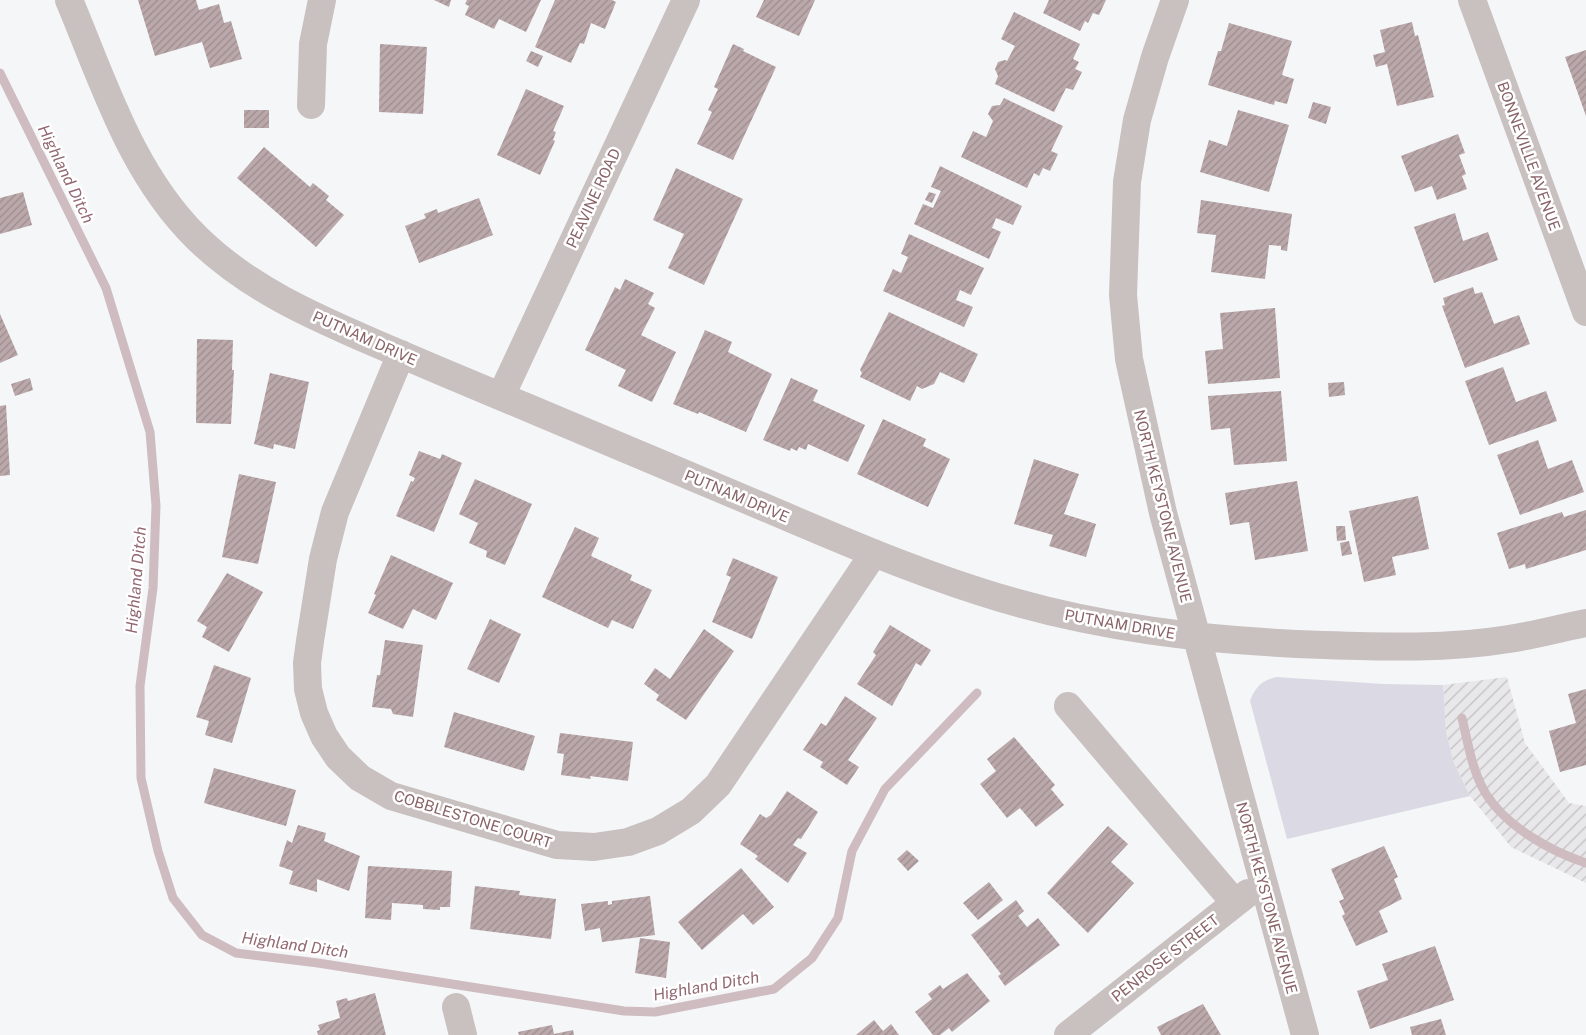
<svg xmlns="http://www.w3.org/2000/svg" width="1586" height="1035" font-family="'Public Sans',sans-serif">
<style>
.industrial{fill:url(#industrial-furrows)}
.green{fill:#dbdae4}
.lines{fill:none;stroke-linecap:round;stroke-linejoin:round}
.stream{stroke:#cebcc1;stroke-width:9}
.building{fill:url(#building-hatch)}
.minor{stroke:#c9c0c0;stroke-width:28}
.labels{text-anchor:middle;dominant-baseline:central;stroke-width:5;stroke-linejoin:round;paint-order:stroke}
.street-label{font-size:15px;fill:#896466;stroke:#fff}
.water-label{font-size:16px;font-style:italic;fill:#936973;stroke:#fff}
</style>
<defs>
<pattern id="industrial-furrows" width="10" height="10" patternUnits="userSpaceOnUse" patternTransform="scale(1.25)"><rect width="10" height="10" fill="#e8e7e9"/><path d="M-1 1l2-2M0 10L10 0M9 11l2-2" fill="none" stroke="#c2bfc1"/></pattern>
<pattern id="building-hatch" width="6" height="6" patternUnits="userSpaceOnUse" patternTransform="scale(1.25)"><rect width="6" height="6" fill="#baa8aa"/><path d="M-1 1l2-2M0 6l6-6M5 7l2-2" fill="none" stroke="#9d8c8e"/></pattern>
</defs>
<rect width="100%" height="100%" fill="#f5f6f8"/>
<path class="industrial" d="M1507,677L1525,743L1569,803L1586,806V883L1511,847L1470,796L1454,763L1446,732L1443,685Z"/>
<path class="green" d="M1276,677L1384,684L1443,685L1446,732L1454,763L1470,796L1287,839L1250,701C1256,686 1261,681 1276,677Z"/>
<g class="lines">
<path class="stream" d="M0,73L106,288L150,432L156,506L153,588L140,686L141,778L158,851L173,898L202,935L236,953L318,963L624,1011L655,1012L774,989L812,958L838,918L852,851L885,789L977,693
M1462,718C1468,743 1472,771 1486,794C1507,827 1550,851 1586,863"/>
</g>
<path class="building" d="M138,0H196L199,10L219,4L224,23L231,21L242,59L210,68L202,42L155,56Z
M434,0H451L449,7Z
M467,0H541L526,32L499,19L494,29L465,15L469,6L465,4Z
M555,0H612L616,2L605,29L591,23L584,44L580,43L571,63L535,47Z
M764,0H815L799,36L756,17Z
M1049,0H1106L1099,15L1093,13L1088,23L1085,21L1080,31L1043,13Z
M1014,12L1080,44L1073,59L1079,62L1075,69L1082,72L1073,90L1066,88L1054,112L995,84L998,76L995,69L998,62L1005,60L1007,61L1015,46L1001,39Z
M1412,22L1415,36L1418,35L1434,97L1397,106L1387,64L1376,67L1373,55L1385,52L1380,30Z
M1229,23L1292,41L1282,75L1294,79L1287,104L1275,101L1274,105L1208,85L1218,51H1221Z
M380,44L427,47L423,114L379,112Z
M733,44L744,49L743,51L776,67L733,160L697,144L712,112L708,110L718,89L714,87Z
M1586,50V116L1565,57Z
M531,51L543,56L538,67L526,61Z
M526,89L564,106L553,131L556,132L553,140L555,141L540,175L497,155Z
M1004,98L1063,126L1051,151L1058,154L1050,171L1043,168L1039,176L1034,173L1027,188L961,157L973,131L986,137L993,121L988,114L992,106L1000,105Z
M1313,102L1331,107L1326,124L1308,118Z
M244,110H269V128H244Z
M1238,110L1289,125L1269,192L1200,172L1209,140L1227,146Z
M1458,134L1465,153L1459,155L1466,174L1462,176L1467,189L1437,200L1432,186L1415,192L1401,156Z
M264,147L310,187L313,183L329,196L326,200L344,215L316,247L237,178Z
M940,166L1022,206L1013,225L996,218L992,228L1001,232L989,259L914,224L923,204L933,208L941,191L931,187Z
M676,168L743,199L704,285L668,268L684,234L653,220Z
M23,192L32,225L0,234V198Z
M929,192L936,194L932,203L925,200Z
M479,198L493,235L419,263L405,226L426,218L424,214L437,209L438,213Z
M1201,200L1292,214L1287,251L1281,250V246L1269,245L1265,279L1211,272L1216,235L1197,233Z
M1455,213L1463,241L1488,232L1498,260L1434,283L1414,227Z
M909,234L984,268L971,295L960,290L956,300L973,307L964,327L883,291L893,269L901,273L908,257L901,254Z
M625,279L654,293L648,304L655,308L641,335L676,352L652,402L618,386L626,370L585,350L615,287L620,290Z
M1473,287L1475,294L1482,292L1494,324L1519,315L1530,344L1465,368L1442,306L1445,305L1443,298Z
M1275,308L1280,378L1208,384L1205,351L1223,349L1220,313Z
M889,312L978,354L964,383L940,372L934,384L922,389L917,386L910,401L860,377L862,373L860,370Z
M0,314L18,355L0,363Z
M705,330L732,342L728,352L772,374L746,432L699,412L698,414L673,404Z
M197,339L233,340L232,370H234L231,424L196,423Z
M1503,367L1516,402L1546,391L1557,421L1489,445L1465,381Z
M270,373L309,382L295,449L274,444L273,449L254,444Z
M30,378L33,390L15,396L11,384Z
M791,378L818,390L813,401L865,425L848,462L808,444L806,450L799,447L797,451L791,448L790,451L763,440Z
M1344,382L1345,395L1329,397L1328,383Z
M1281,391L1287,461L1234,465L1230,428L1211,430L1208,396Z
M6,405L10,475L0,476V406Z
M883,419L926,439L923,446L950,459L928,507L857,474Z
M1538,440L1548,469L1572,460L1584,492L1520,515L1497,455Z
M419,451L440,459L442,454L462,463L434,532L396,516L411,481L413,482L415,478L409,475Z
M1034,459L1079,474L1064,514L1096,524L1086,557L1049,546L1053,535L1014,524Z
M239,474L276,482L258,564L222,557Z
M475,479L532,504L505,565L486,557L487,551L469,543L478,523L459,514Z
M1297,481L1308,551L1255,560L1249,522L1230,525L1225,493Z
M1418,496L1429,549L1392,557L1396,575L1364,582L1349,511Z
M1586,510V550L1526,569L1525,564L1509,569L1497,533L1562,512L1564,517Z
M1336,526H1345L1346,540L1337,541Z
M575,527L599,538L591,556L632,575L630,580L652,590L633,629L612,620L608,628L542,597Z
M1349,541L1352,554L1342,556L1340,543Z
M391,555L453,583L436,620L413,609L403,629L368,613L376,595L374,594Z
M733,558L778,577L752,639L712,622L731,577L726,575Z
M227,573L263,592L229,652L202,637L207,627L197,621Z
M490,619L521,634L499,683L467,669Z
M890,625L931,650L921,666L916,663L892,706L857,684L876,655L873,652Z
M704,629L734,651L686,720L656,700L659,695L644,684L655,668L670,679Z
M385,640L423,645L413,717L393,714L391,709L372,707L377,675H380Z
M214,665L251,678L232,743L205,735L209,721L196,717Z
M1586,689V765L1560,772L1549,731L1576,723L1568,694Z
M845,696L877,718L848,760L859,767L847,785L820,767L823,762L803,750L821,723L826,726Z
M454,712L535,736L524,771L444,747Z
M560,733L633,742L628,781L590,776L591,779L561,775L564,754L557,753Z
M1014,737L1055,785L1051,789L1064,805L1036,827L1020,808L1007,818L980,784L996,771L987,759Z
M214,768L296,790L286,826L204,803Z
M787,791L818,812L801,839L798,838L793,845L807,853L788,883L755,859L758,856L740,844L760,814L766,818L771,815Z
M298,825L326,833L324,841L360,856L349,891L317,879V892L289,884L293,871L279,866L287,840L292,843Z
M1108,826L1128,844L1111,862L1134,883L1088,933L1047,893Z
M1384,846L1398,877L1394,879L1402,899L1379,911L1388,932L1356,946L1342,916L1345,914L1339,901L1344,899L1331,869Z
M907,850L919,861L908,871L897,859Z
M368,866L452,871L450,907H440V910L423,909V905L392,903L391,920L365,918Z
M741,868L774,907L753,925L743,914L702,950L678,922Z
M989,882L1003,900L978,920L963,903Z
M475,886L520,891L519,895L556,899L551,939L470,929Z
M650,896L655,935L602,942L600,928L585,931L581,904L608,901V905L612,904V901Z
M1016,900L1024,911L1018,916L1027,927L1038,918L1060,945L1005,986L998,976L1001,974L971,935Z
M640,938L670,942L666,978L635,973Z
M1435,946L1454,1000L1370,1029L1357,991L1388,980L1382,964Z
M967,973L990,1001L952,1032L949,1028L940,1035H933L915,1012L932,999L928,994L940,985L943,989Z
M375,993L386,1035H318L317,1031L320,1030L318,1025L340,1018L336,1001L347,998L348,1001Z
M1203,1004L1221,1035H1161L1157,1027Z
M1441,1019L1446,1035H1412L1410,1027Z
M874,1020L883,1031L891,1024L899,1035H856Z
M552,1025L554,1034L573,1030L574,1035H519L518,1032Z"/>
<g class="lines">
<path class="minor" d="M69,0C104,83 131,173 197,238C248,288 312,316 377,344C428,366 480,388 531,409C609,442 688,475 766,508C836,538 906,568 978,591C1091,628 1207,641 1324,645C1386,647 1448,649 1509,639C1535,635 1560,628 1586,623
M1175,0L1155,57L1137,120L1127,182L1123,295L1129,359L1163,513L1305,1035
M1472,0L1586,312
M311,105L313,44L322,0
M401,354L335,512L323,559L310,641L307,663L308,689L314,713L324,736L338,757L360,778L391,796L557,845L594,847L628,842L658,831L691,811L718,785L874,553
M501,396L686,0
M1068,706L1235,903
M456,1007L463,1035
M1068,1035L1248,893"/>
</g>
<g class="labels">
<g class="street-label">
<text transform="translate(1529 156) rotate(70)">BONNEVILLE AVENUE</text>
<text transform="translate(593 198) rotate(-65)">PEAVINE ROAD</text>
<text transform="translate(365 338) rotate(24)">PUTNAM DRIVE</text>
<text transform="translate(737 496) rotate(23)">PUTNAM DRIVE</text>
<text transform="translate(1163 506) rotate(76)">NORTH KEYSTONE AVENUE</text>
<text transform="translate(1120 624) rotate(10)">PUTNAM DRIVE</text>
<text transform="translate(473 819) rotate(17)">COBBLESTONE COURT</text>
<text transform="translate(1267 898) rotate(75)">NORTH KEYSTONE AVENUE</text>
<text transform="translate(1165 958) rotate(-38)">PENROSE STREET</text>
</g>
<g class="water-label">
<text transform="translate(66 174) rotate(64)">Highland Ditch</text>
<text transform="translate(136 580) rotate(-85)">Highland Ditch</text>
<text transform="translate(295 945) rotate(8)">Highland Ditch</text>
<text transform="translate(706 986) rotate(-10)">Highland Ditch</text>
</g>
</g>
</svg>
